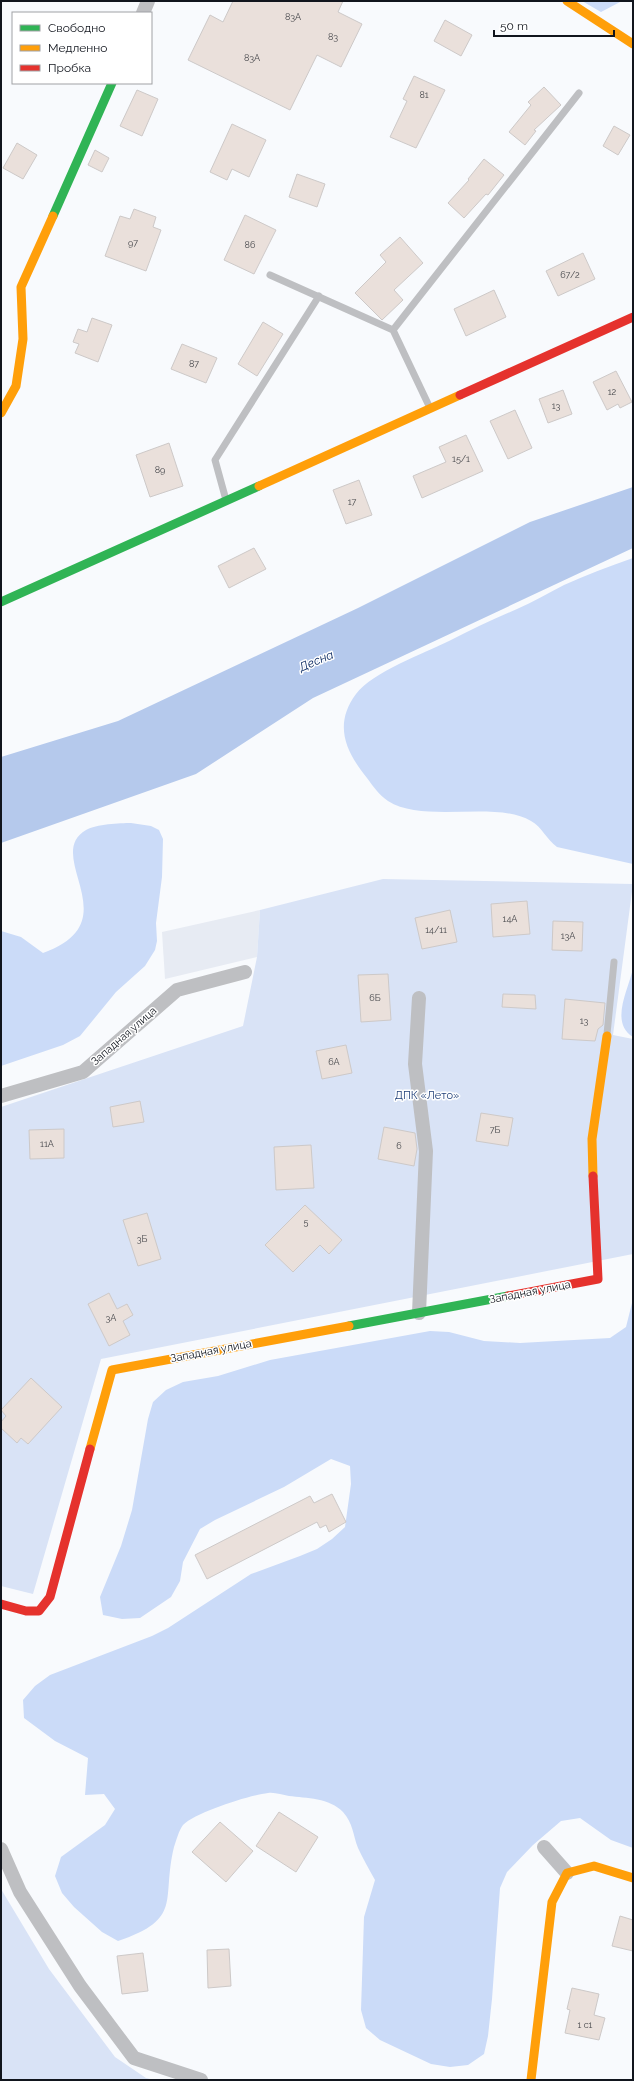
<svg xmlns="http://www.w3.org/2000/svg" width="634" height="2081" font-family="Raleway,sans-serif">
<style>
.built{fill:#e7ebf3}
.green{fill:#d9e3f6}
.forest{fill:#cbdbf8}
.water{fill:#b5c9ec}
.building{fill:#eae0db;stroke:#cdc9c8}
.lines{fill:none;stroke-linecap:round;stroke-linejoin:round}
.lane{stroke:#bebfc2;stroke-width:7}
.street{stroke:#bebfc2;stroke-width:14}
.fast{stroke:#30b455;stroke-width:9}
.slow{stroke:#ff9f0a;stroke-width:9}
.jam{stroke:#e5322d;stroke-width:9}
.labels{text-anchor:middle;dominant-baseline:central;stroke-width:3;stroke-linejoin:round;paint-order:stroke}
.number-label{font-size:9px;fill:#47484c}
.street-label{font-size:11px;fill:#11151d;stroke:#fff}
.park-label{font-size:11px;fill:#1d3d77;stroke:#fff}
.water-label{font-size:12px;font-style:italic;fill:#0c2b63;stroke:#fff}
</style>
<rect width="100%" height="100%" fill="#f8fafd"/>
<path class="built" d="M260,910L257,957L165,979L162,932Z"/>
<path class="green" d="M383,879L633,884L613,1035L633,1039V1254L101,1359L33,1594L1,1586V1107L243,1026L257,957L260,910Z
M1,1889L49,1969L115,2057L146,2078L155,2080H1Z"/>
<path class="forest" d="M582,1H622L601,12Z
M633,558V864L557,847C547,840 542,827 531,821C496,800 424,824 388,801C379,795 373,786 367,778C346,752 333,725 356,694C372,672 425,653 449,641C472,629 494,619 517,609C533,602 548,593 564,585C586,575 610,566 633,558Z
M131,823L151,826L159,830L163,839L162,877L156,923L157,941L155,950L145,966L116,992L80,1036L63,1045L1,1066V931L21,937L43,953C131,922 42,856 86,830C96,824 120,823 131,823Z
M633,968V1037C609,1022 629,989 633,968Z
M633,1299V1848L611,1840L580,1818L561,1821L533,1845L507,1872L500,1888L492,1999L488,2036L484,2054L468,2065L450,2067L431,2064L380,2040L366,2028L361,2010L364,1917L375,1880C369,1869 363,1859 358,1848C353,1835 353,1823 343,1812C330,1798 306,1798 289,1796C282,1795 275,1792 268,1793C250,1795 196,1812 183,1825C179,1830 176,1841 174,1847C161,1900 184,1919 118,1941L102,1932L74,1907L62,1893L55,1876L61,1857L105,1825L115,1809L104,1794L85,1795L88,1758L55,1741L24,1718L23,1700L35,1686L50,1675L152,1636L168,1628L251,1574L300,1556L317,1549L332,1539L345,1527L351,1484L350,1466L331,1459L284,1487L215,1520L200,1529L183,1562L180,1581L171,1597L140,1618L122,1619L103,1615L100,1597L121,1546L132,1510L148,1419L153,1402L166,1390L183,1382L218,1376L270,1360L430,1331L449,1332L484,1341L520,1343L610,1338L626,1327Z"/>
<path class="water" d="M633,487V548L313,698L196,774L1,843V757L118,721L358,608L530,522Z"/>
<path class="building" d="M233,1H343L338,12L362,24L341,67L317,55L290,110L188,60L210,15L223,22Z
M445,20L472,35L461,56L434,41Z
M414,76L445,90L416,148L390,137L407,101L403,99Z
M544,87L561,105L534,130L536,131L525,145L509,132L531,105L528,102Z
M137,90L158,99L142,136L120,126Z
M232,124L266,140L249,177L232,169L227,180L210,172Z
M614,126L630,135L618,155L603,146Z
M17,143L37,155L23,179L3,168Z
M95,150L109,158L102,172L88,165Z
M484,159L504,175L488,195L486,194L464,218L448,203L469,180L468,179Z
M297,174L325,184L317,207L289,197Z
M134,209L156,217L153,227L161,230L146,271L105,256L120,216L130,219Z
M245,215L276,230L254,274L224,260Z
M400,237L423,263L394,290L403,300L382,320L355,293L386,262L380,255Z
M583,253L595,279L558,296L546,271Z
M494,290L506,317L466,336L454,309Z
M92,318L112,325L98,362L75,353L79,344L73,342L78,329L87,332Z
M263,322L283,334L257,376L238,364Z
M182,344L217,358L206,383L171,369Z
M616,371L632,402L620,408L618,404L607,410L593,382Z
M563,390L572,414L548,423L539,399Z
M515,410L532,448L508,459L490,421Z
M466,435L483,471L422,498L413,476L446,462L439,447Z
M169,443L183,486L150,497L136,455Z
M359,480L372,515L346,524L333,490Z
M254,548L266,569L229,588L218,566Z
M527,901L530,934L493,937L491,904Z
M450,910L457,942L422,949L415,918Z
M553,921L583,922L582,951L552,950Z
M388,974L391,1020L361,1022L358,975Z
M503,994L535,995L536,1009L502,1007Z
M565,999L605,1003L603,1025L598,1029L595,1041L562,1039Z
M346,1045L352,1073L322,1079L316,1051Z
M140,1101L144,1122L113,1127L110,1107Z
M481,1113L513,1118L508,1146L476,1141Z
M384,1127L415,1133L417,1149L414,1166L378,1159Z
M64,1129V1158L30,1159L29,1130Z
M311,1145L314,1188L276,1190L274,1147Z
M305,1205L342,1240L329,1254L320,1245L293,1272L265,1245Z
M147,1213L161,1259L138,1266L123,1220Z
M109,1293L117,1309L127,1304L133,1315L123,1321L130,1335L109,1346L88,1304Z
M31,1378L62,1407L28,1444L21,1438L17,1443L1,1428V1422L6,1416L1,1410Z
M332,1494L346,1522L329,1532L326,1525L320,1528L317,1522L207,1579L195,1555L310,1496L314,1503Z
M279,1812L318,1837L296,1872L256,1846Z
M220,1822L253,1851L226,1882L192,1852Z
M620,1916L633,1920V1951L612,1946Z
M229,1949L231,1986L208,1988L207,1950Z
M143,1953L148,1991L122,1994L117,1956Z
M572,1988L599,1994L594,2015L605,2018L599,2040L565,2033L570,2010L567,2009Z"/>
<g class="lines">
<path class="lane" d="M270,275L393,330
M430,408L393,330L579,93
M226,500L215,460L319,296
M607,1034L614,962"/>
<path class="street" d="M143,13L148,1
M419,998L415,1064L426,1151L419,1313
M1,1096L83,1072L177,990L245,972
M544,1847L567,1873
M1,1849L20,1892L80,1986L134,2058L201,2080"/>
<path class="fast" d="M53,216L112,83
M1,602L259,486
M349,1326L508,1296"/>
<path class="slow" d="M567,1L633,44
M1,413L16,386L23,339L21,287L53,216
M259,486L460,395
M593,1176L592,1139L607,1036
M90,1449L112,1370L349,1326
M531,2080L552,1902L567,1873L594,1866L633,1878"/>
<path class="jam" d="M460,395L633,317
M508,1296L598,1279L593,1176
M1,1604L26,1611H39L50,1597L90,1449"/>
</g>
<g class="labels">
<g class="number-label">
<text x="293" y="17">83А</text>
<text x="333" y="37">83</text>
<text x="252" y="58">83А</text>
<text x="424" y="95">81</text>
<text x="133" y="243">97</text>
<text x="250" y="245">86</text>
<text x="570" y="275">67/2</text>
<text x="194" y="364">87</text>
<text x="612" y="392">12</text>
<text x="556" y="406">13</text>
<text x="461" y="459">15/1</text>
<text x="160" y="470">89</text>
<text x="352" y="502">17</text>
<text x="510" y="919">14А</text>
<text x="436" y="930">14/11</text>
<text x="568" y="936">13А</text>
<text x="375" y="998">6Б</text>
<text x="584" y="1021">13</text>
<text x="334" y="1062">6А</text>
<text x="495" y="1130">7Б</text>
<text x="47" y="1144">11А</text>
<text x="399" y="1146">6</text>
<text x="306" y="1222">5</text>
<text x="142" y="1239">3Б</text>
<text x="111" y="1318">3А</text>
<text x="585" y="2025">1 с1</text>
</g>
<g class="street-label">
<text transform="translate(124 1036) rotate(-41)">Западная улица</text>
<text transform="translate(530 1292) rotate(-11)">Западная улица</text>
<text transform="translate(211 1351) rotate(-11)">Западная улица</text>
</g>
<g class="park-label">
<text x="427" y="1095">ДПК «Лето»</text>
</g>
<g class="water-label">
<text transform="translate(316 661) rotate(-23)">Десна</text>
</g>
</g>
<rect width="634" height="2081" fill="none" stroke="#11151d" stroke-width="4"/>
<rect x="12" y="12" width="140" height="72" fill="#ffffff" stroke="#a0a1a5"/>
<rect x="20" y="25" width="20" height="6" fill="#30b455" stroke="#a0a1a5"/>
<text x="48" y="32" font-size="12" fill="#11151d">Свободно</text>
<rect x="20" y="45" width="20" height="6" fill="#ff9f0a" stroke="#a0a1a5"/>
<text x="48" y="52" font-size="12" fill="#11151d">Медленно</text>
<rect x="20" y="65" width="20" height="6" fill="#e5322d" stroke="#a0a1a5"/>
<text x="48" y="72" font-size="12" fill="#11151d">Пробка</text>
<path d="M494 30v6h120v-6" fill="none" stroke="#11151d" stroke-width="2"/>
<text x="500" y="30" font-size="12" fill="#11151d" stroke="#ffffff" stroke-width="3" paint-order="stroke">50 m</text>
</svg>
